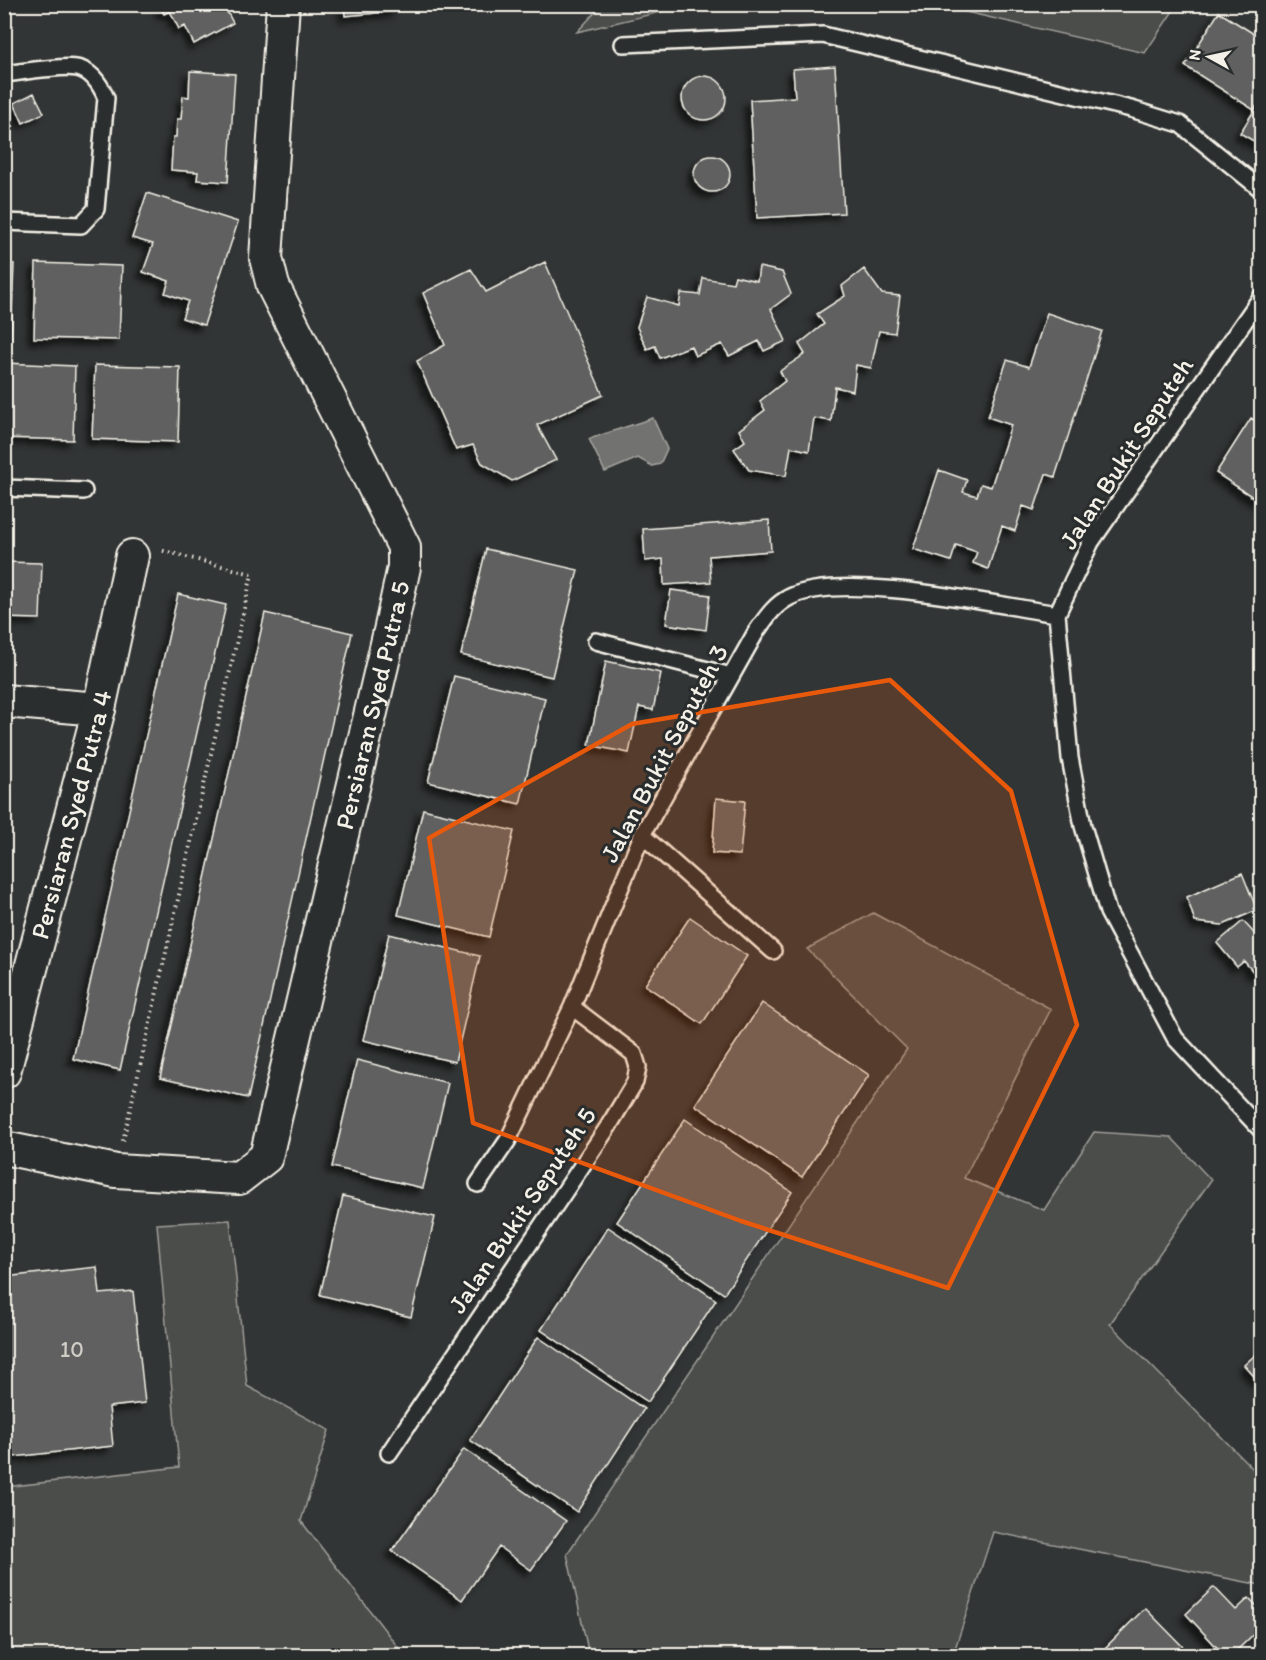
<svg xmlns="http://www.w3.org/2000/svg" width="1266" height="1660" font-family="Itim,sans-serif">
<style>
.green{fill:#4b4d4c;stroke:#a09f9a;stroke-width:1.5}
.water{fill:#727370;stroke:#a6a5a0;stroke-width:1.5}
.building{fill:#5f605f;stroke:#f4f1e8;stroke-width:1.5;filter:url(#shadow)}
.lines{fill:none;stroke-linecap:round;stroke-linejoin:round}
.service-casing{stroke:#f4f1e8;stroke-width:20}
.minor-casing{stroke:#f4f1e8;stroke-width:36}
.path{stroke:#f4f1e8;stroke-width:4;stroke-dasharray:1.5 4.5;stroke-linecap:butt}
.service{stroke:#2a2d2e;stroke-width:15}
.minor{stroke:#2a2d2e;stroke-width:32}
.marked{fill:#e8590c;fill-opacity:0.2;stroke:#e8590c;stroke-width:4.5;stroke-linejoin:round}
.labels{text-anchor:middle;dominant-baseline:central;stroke-width:6;stroke-linejoin:round;paint-order:stroke}
.number-label{font-size:22px;fill:#cfcdc6}
.street-label{font-size:26px;fill:#f4f1e8;stroke:#2a2d2e}
</style>
<defs>
<filter id="shadow"><feDropShadow dx="-5.5" dy="5.5" stdDeviation="3" flood-color="#0009"/></filter>
</defs>
<rect width="100%" height="100%" fill="#323535"/>
<filter id="ink" filterUnits="userSpaceOnUse"><feTurbulence type="fractalNoise" baseFrequency=".0167" numOctaves="2"/><feDisplacementMap in="SourceGraphic" scale="12" xChannelSelector="R" yChannelSelector="G"/><feConvolveMatrix kernelMatrix="1 2 1 2 8 2 1 2 1" color-interpolation-filters="sRGB"/></filter>
<g filter="url(#ink)">
<path class="green" d="M603,4H690V5L577,32Z
M935,5L1177,4V5L1145,53Z
M873,913L1051,1009L964,1178L1044,1210L1094,1132L1171,1137L1211,1180L1110,1324L1261,1477V1585L993,1532L953,1655H589L567,1554L907,1049L807,949Z
M230,1220L247,1386L329,1430L301,1521L404,1655H5V1487L179,1467L157,1224Z"/>
<path class="water" d="M653,418L667,449L660,464L652,466L638,458L605,472L589,439Z"/>
<path class="building" d="M159,4H223L233,23L194,44L185,26L179,29L170,11L164,14Z
M344,4H397V11L345,16Z
M1219,12L1262,39V98L1254,110L1185,66Z
M835,66L844,213L757,218L750,100L795,97L793,69Z
M190,71L235,74L228,182L197,180L198,172L171,170L173,137H176L177,119H181L183,96L189,97Z
M682 98a22 22 0 1 1 44 0a22 22 0 1 1-44 0Z
M34,93L44,113L23,123L14,103Z
M1262,98V146L1240,133Z
M694 174a18 18 0 1 1 36 0a18 18 0 1 1-36 0Z
M147,193L238,222L204,325L182,318L188,301L165,293L169,281L143,272L153,244L132,238Z
M545,262L603,395L537,425L556,460L512,481L482,463L473,445L456,450L417,361L445,345L423,293L471,269L486,292Z
M4,263L14,264L11,338H4Z
M36,263L122,266L119,340L34,338Z
M759,267L782,272L791,294L771,309L786,341L764,351L759,341L729,356L722,344L695,356L691,346L660,358L655,346L647,349L637,327L647,297L679,306L681,293L700,295L703,278L733,283L735,276L757,281Z
M864,269L882,294L900,296L895,333L879,331L871,368L856,365L853,391L835,387L831,421L814,418L809,451L791,447L786,476L749,470L734,449L745,441L739,430L765,410L760,401L785,381L780,371L805,354L799,344L824,324L817,314L845,296L842,286Z
M1047,313L1102,331L1055,477L1046,474L1034,510L1023,506L1015,531L1002,526L988,569L973,563L977,552L956,545L951,561L913,549L939,470L967,480L963,492L977,496L981,484L991,487L1011,425L988,417L1007,360L1029,367Z
M4,363L75,366L73,440L4,438Z
M95,365L180,367L178,442L92,439Z
M1251,418L1262,425V503L1216,473Z
M769,520L771,551L709,556L711,582L664,585L663,559L645,561L643,529Z
M486,549L578,570L552,677L461,655Z
M4,562L42,563L40,619L4,618Z
M671,590L710,595L706,630L666,624Z
M178,594L226,605L120,1070L73,1059Z
M265,613L352,633L248,1098L160,1078Z
M606,661L661,673L653,710L639,707L629,753L589,745Z
M454,676L545,698L520,804L428,782Z
M716,798L745,801L740,855L712,853Z
M423,809L514,831L489,937L398,915Z
M1242,873L1257,910L1223,925L1195,922L1187,897Z
M690,917L747,956L702,1024L645,985Z
M1243,921L1262,942V970L1256,975L1244,961L1237,967L1217,943Z
M389,934L480,956L455,1062L363,1040Z
M762,1003L869,1075L802,1177L695,1105Z
M357,1060L448,1083L423,1188L332,1167Z
M685,1119L792,1192L724,1294L617,1222Z
M343,1196L435,1217L411,1317L320,1295Z
M608,1227L716,1300L648,1402L541,1330Z
M97,1267L100,1294L133,1291L145,1403L109,1407L113,1446L4,1458V1277Z
M538,1337L644,1409L577,1512L470,1440Z
M1262,1349V1385L1244,1365Z
M464,1449L566,1521L531,1570L499,1547L462,1600L392,1551Z
M1214,1587L1236,1610L1249,1598L1262,1611V1626L1231,1656H1225L1186,1614Z
M1145,1608L1192,1656H1097Z"/>
<g class="lines">
<defs>
<path id="service" d="M623,44L823,35L1131,109L1180,124L1262,190
M4,74C22,72 62,65 77,68C92,71 101,86 106,98L96,209L81,225L4,222
M1262,296L1091,542L1057,614L1070,758L1083,826L1108,912L1175,1038L1262,1131
M4,488L84,491
M596,641L731,676
M642,835L773,951
M478,1184L508,1140L572,1007L642,835L756,632C766,618 774,605 790,597C842,571 996,605 1057,614
M389,1453L608,1127L635,1082L638,1067L634,1054L572,1007"/>
<g id="minor">
<path d="M4,701L99,709"/>
<path id="s1" d="M4,1072L99,709L132,556"/>
<path id="s2" d="M4,1148L116,1171L239,1178L266,1157L391,627L404,567V547L273,286L266,258L283,4"/>
</g>
</defs>
<use href="#service" class="service-casing"/>
<use href="#minor" class="minor-casing"/>
<path class="path" d="M123,1141L252,574L160,550"/>
<use href="#service" class="service"/>
<use href="#minor" class="minor"/>
</g>
</g>
<path class="marked" d="M890,680L1011,791L1077,1025L948,1288L741,1221L473,1123L429,838L632,724Z"/>
<g class="labels">
<g class="number-label">
<text x="72" y="1349">10</text>
</g>
<g class="street-label">
<text transform="translate(1126 453) rotate(-57)">Jalan Bukit Seputeh</text>
<text stroke="none"><textPath href="#s2" startOffset="736">Persiaran Syed Putra 5</textPath></text>
<text transform="translate(664 753) rotate(-62)">Jalan Bukit Seputeh 3</text>
<text stroke="none"><textPath href="#s1" startOffset="266">Persiaran Syed Putra 4</textPath></text>
<text transform="translate(522 1210) rotate(-56)">Jalan Bukit Seputeh 5</text>
</g>
</g>
<rect width="1266" height="1660" fill="none" stroke="#2a2d2e" stroke-width="24"/>
<rect x="12" y="12" width="1242" height="1636" fill="none" stroke="#f4f1e8" stroke-width="2" filter="url(#ink)"/>
<g transform="translate(1209 57) rotate(278)" stroke="#2a2d2e" stroke-width="4.5" paint-order="stroke">
<path d="M0-4.5L10 22L0 15L-10 22Z" fill="#f4f1e8"/>
<text y="-9" font-size="16" font-weight="bold" text-anchor="middle" fill="#f4f1e8">N</text>
</g>
</svg>
